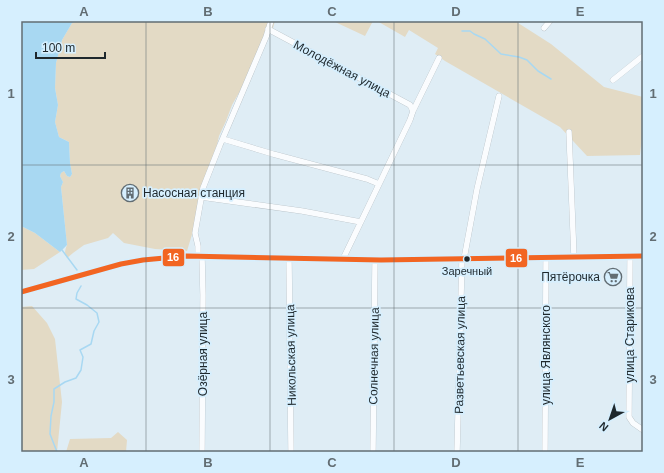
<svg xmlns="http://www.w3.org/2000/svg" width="664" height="473" font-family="Arial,sans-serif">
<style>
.green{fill:#e3dac5}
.water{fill:#a8d8f2}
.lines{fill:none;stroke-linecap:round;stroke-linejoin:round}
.stream{stroke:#a8d8f2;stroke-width:1.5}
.minor-casing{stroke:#afb9bf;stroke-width:6}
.minor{stroke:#fafcfe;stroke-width:5.5}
.bus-1-casing{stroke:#d6effe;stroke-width:8}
.bus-1{stroke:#f26522;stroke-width:5}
.grid{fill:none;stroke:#626d73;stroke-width:1;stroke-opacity:0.55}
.bus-dot{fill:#1e282d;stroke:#d6effe;stroke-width:1.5}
.labels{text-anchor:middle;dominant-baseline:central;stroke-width:3.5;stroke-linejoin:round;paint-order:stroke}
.bus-label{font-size:11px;fill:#1e282d;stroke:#d6effe}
.street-label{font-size:12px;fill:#1e282d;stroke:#d6effe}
.poi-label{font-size:12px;fill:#1e282d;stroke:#d6effe;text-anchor:start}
.line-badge{stroke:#d6effe;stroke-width:1.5}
.badge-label{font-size:11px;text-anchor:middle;font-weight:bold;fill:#fff}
.neatline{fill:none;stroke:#626d73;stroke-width:1.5}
.grid-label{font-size:13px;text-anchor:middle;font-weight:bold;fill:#626d73}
</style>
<rect width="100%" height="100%" fill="#dfedf5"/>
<path class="green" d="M79,21H275L273,28L267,26L264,38L247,76L240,91L232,105L226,121L219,136L217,145L204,179L193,231L187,251L155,249L124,243L113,233L108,238L84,245L73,253L67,258C64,253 65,250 67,245L61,187L63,182L60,176L61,173L64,171L67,176L70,177L72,174L70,163L69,142L59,137L55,122L58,105L55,88L56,63L62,40L72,23Z
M333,21H373L365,36Z
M377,21H515L551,44L604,87L643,97V138H642L640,155L587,156L560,127L445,61L435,54L438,48L409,30L405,37Z
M21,226L35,233L60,252L34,269L21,270Z
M32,306L47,323L55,339L62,402L57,452H21V307Z
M118,432L127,440L126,452H66L70,439L111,438Z"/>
<path class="water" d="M21,21H79L72,23L62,40L56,63L55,88L58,105L55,122L59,137L69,142L70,163L72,174L70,177L67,176L64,171L61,173L60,176L63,182L61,187L67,245L60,252L35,233L21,226Z"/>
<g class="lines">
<path class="stream" d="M462,31H470L474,34L485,39L501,54L519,57L527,60L538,71L551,79
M62,250L77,270
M57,452L50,434L51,416L54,402V389L65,382L76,378L81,370L83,357L80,350L91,344L94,331L99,322L97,313L87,305L76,299L77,293L81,286"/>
<defs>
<path id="minor" d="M544,28L550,21
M268,29L410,105L413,111
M613,80L643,56
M569,132L574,257
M223,139L273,154L367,179L379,184
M201,197L302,211L361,222
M198,255V246L195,233L203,188L220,145L266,37L271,21
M630,257L629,417L633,423L643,430
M289,258L291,452
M343,259L410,120L413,111L439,58
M464,259L477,189L499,96
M21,292L121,264L143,260L186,256L381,260L643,256
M202,452L203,295L202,256
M373,452L375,260
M457,452L462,259
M545,452L546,257"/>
</defs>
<use href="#minor" class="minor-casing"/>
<use href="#minor" class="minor"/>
<defs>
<path id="bus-1" d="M21,292L121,264L143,260L186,256L381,260L643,256"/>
</defs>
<use href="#bus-1" class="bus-1-casing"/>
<use href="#bus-1" class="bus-1"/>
</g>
<path class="grid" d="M146,21V452M270,21V452M394,21V452M518,21V452M21,165H643M21,308H643"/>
<defs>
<symbol id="building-ring" viewBox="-11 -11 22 22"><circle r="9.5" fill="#d6effe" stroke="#626d73" stroke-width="1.5"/><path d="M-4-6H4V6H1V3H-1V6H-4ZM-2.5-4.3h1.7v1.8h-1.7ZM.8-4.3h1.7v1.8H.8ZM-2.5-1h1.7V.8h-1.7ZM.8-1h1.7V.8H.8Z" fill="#626d73"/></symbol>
<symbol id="supermarket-ring" viewBox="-11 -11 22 22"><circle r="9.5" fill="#d6effe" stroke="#626d73" stroke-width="1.5"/><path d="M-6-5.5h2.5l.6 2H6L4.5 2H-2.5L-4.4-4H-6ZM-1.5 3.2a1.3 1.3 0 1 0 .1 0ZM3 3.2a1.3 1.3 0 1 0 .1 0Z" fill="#626d73"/></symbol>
</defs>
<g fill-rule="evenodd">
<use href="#building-ring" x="120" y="183" width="20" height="20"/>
<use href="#supermarket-ring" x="603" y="267" width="20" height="20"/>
</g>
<circle class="bus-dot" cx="467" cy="259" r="3.5"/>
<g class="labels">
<g class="bus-label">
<text x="467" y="271">Заречный</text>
</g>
<g class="street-label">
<text transform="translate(342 69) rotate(28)">Молодёжная улица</text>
<text transform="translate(630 335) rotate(-90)">улица Старикова</text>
<text transform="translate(203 354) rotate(-90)">Озёрная улица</text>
<text transform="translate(291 355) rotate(-91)">Никольская улица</text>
<text transform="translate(460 355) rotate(-89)">Разветьевская улица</text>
<text transform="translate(546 355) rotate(-90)">улица Являнского</text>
<text transform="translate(374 356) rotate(-89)">Солнечная улица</text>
</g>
<g class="poi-label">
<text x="143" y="193">Насосная станция</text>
<text x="600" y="277" text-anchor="end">Пятёрочка</text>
</g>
</g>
<g class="line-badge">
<rect x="162" y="248" width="23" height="19" rx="4" fill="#f26522"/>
<rect x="505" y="248" width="23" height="20" rx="4" fill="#f26522"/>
</g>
<g class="badge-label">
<text x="173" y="261">16</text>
<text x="516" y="262">16</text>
</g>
<rect width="664" height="473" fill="none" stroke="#d6effe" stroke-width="44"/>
<g transform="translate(610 419) rotate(220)" stroke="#d6effe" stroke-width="3" paint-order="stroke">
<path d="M0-3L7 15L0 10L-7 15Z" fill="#1e282d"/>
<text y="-6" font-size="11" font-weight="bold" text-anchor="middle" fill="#1e282d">N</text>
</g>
<path d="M36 52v6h69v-6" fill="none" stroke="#1e282d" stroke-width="2"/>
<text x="42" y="52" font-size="12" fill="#1e282d" stroke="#d6effe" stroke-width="3" paint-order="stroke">100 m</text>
<rect x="22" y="22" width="620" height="429" class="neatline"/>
<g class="grid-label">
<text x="84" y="16">A</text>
<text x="208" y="16">B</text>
<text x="332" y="16">C</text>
<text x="456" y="16">D</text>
<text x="580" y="16">E</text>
<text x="11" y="98">1</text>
<text x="653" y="98">1</text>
<text x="11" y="241">2</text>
<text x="653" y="241">2</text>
<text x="11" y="384">3</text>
<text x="653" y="384">3</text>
<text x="84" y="467">A</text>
<text x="208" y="467">B</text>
<text x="332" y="467">C</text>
<text x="456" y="467">D</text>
<text x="580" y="467">E</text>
</g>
</svg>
